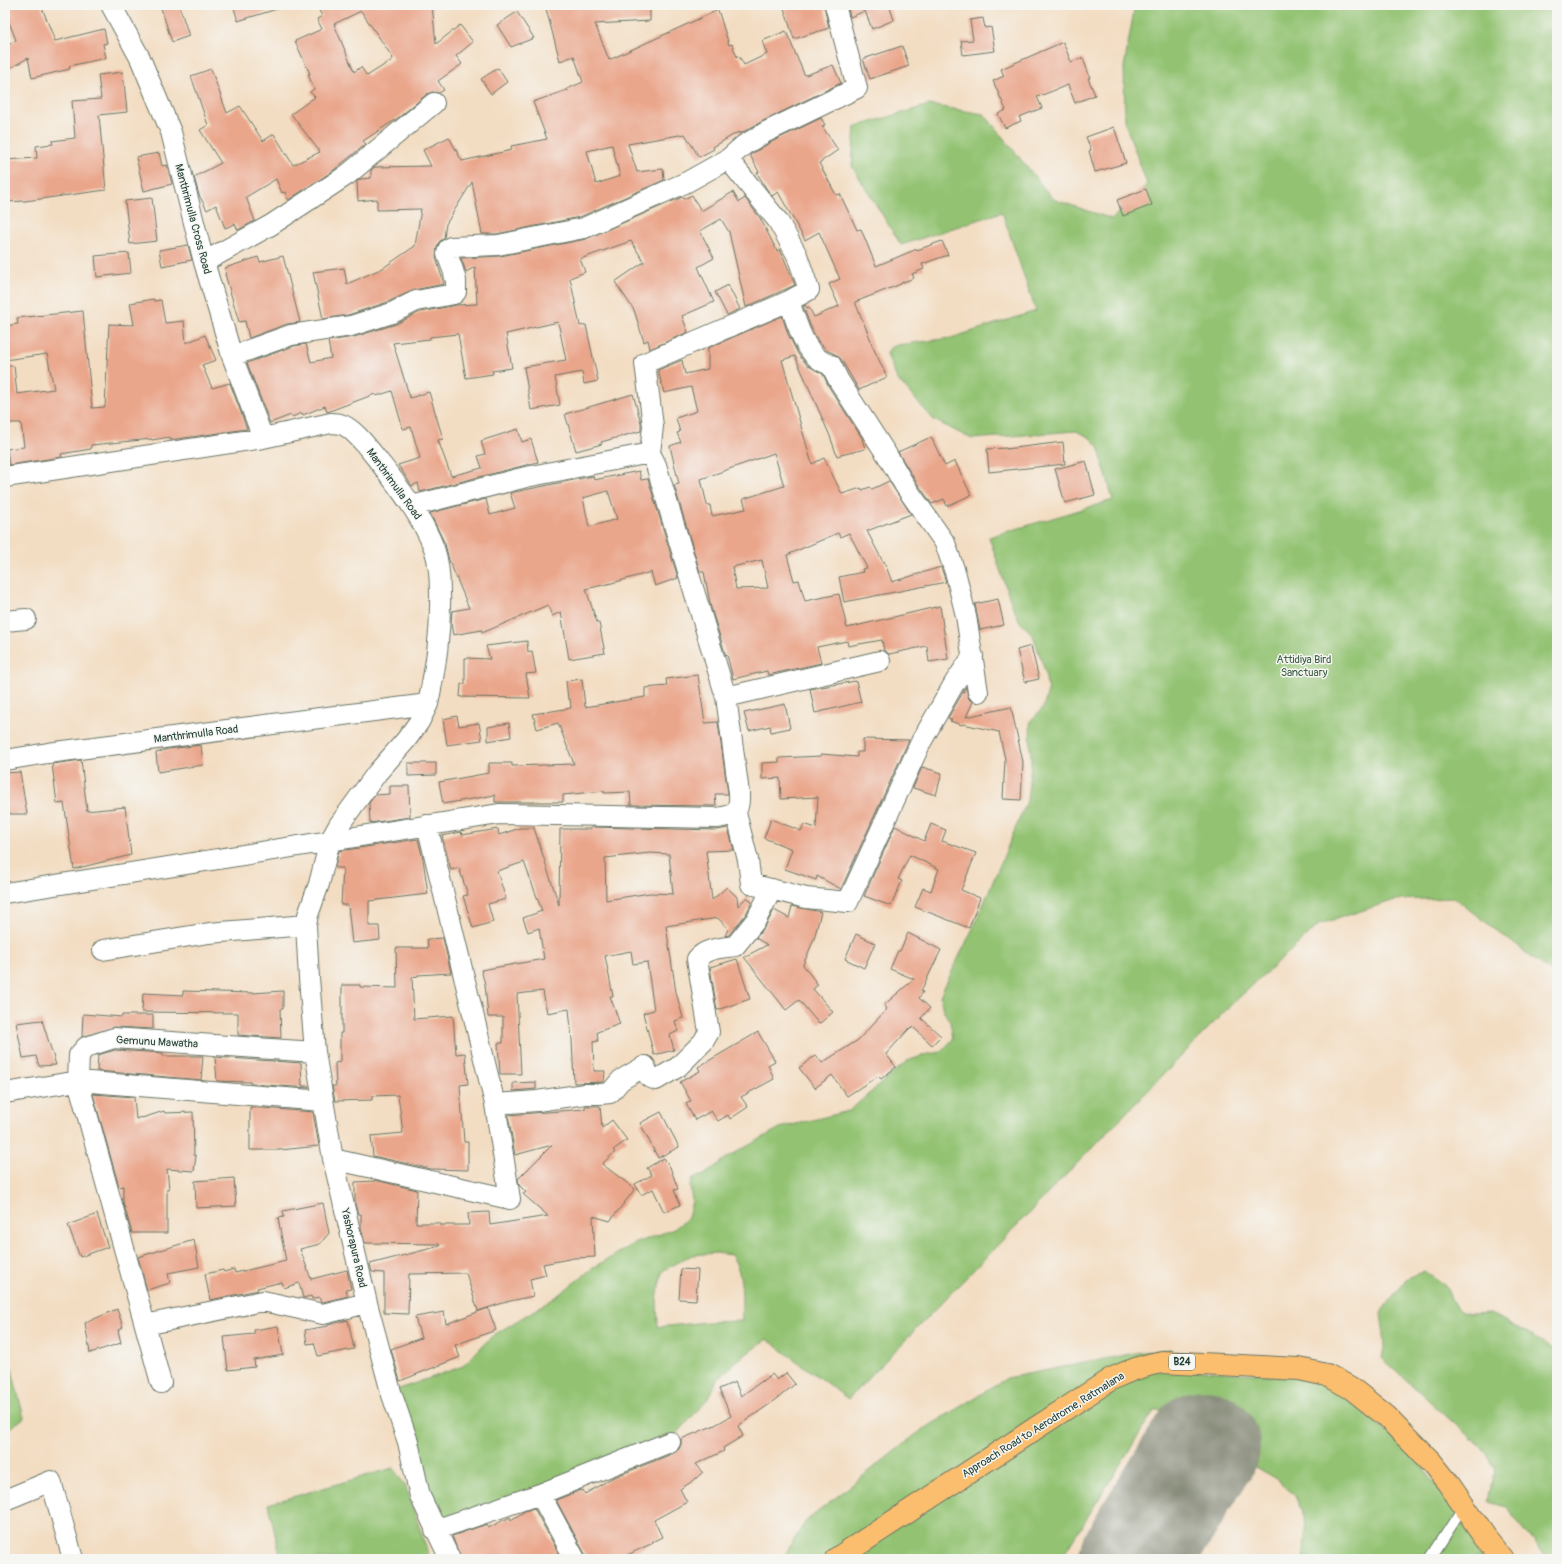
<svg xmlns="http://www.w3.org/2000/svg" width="1562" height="1564" font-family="Pangolin,sans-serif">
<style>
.green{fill:#93c372;stroke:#598053;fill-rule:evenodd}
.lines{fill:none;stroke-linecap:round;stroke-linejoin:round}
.runway{stroke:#898d7b;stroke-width:112}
.building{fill:#eaa68b;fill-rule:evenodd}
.lane-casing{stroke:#697566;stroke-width:12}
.street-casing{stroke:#697566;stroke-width:22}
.primary-casing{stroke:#697566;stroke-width:24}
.lane{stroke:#fff;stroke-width:10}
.street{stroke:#fff;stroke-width:20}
.primary{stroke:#fbbe6e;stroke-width:22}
.labels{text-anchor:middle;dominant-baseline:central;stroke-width:3;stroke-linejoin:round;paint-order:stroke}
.shield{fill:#f6f6f2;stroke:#60746d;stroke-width:1}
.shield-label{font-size:10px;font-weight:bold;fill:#1f3d34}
.street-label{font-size:11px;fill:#1f3d34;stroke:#f6f6f2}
.park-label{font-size:11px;fill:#3c5e44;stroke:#f6f6f2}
</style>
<rect width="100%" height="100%" fill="#f6f6f2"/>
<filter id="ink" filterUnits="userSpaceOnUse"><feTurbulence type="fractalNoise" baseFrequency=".025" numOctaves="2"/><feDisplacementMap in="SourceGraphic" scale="8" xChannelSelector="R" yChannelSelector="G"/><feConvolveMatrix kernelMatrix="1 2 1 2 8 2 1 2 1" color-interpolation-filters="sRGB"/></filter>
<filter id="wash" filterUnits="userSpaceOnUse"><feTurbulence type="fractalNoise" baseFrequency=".012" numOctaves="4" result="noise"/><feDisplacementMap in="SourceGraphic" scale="16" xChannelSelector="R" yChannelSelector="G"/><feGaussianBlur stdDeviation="0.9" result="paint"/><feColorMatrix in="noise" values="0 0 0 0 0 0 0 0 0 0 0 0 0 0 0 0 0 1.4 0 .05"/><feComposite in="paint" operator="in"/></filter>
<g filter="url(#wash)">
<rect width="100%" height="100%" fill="#f3ddc2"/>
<path class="green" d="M1135,5H1557V979L1547,969L1454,898L1395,900L1320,924L1232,1004L848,1399L767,1339L738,1360L716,1381L710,1396L670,1442L435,1530L391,1392L463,1366L492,1336L553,1299L593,1268L634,1244L674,1229L688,1218L692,1201L690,1186L693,1178L704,1175L728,1157L780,1128L849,1111L907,1061L928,1054L941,1052L953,1039L950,1022L943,1010L940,996L975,924L1027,801L1031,764L1030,721L1043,708L1048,692L1045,671L1033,635L1020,622L1012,605L989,537L1113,500L1098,446L1089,437L1076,431L972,439L934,420L897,379L887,354L890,348L897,345L951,338L1036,311L1002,212L901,245L852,166L855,127L929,105L984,114L1053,199L1112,219L1147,184L1125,123L1124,67ZM716,1253L731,1255C745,1274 741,1298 742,1321L707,1322L658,1327L657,1299L662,1271L692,1255Z
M1424,1271L1445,1286L1459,1311L1471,1314L1490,1313L1544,1342L1557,1353V1559H1548L1506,1507L1489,1502L1495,1471L1487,1453L1382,1358L1385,1343L1381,1314L1406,1279Z
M1172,1349L1171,1369L1306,1377L1341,1389L1415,1458L1495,1559H1303L1306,1539L1304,1516L1295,1496L1277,1479L1155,1409L1061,1559H782L806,1521L919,1432L1007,1378L1135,1353Z
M5,1352L8,1354L24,1418L5,1431Z
M393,1468L406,1487L430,1559H281L268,1504Z"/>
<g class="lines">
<path class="runway" d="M1135,1559L1204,1446"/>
</g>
<g id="blocks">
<path class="building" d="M5,5H41L55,41L104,29L107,43L103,44L106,58L69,66L70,69L32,78L28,58L5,71V47L16,40L5,12Z
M160,5H179L189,36L172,42Z
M233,5H280V8L238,21Z
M316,5H432L436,44L460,25L473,42L456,56L462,64L438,81L444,90L439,93L432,92L427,94L398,118L363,141L366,144L330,173L288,200L285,192L282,193L276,179L246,197L255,221L238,230L235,224L225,228L216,205L207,210L199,195L194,177L221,163L200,130L208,125L191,76L211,69L227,113L240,106L263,141L274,134L293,165L320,152L291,114L315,97L310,92L314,89L308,74H310L295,41L322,29L317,19L322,16ZM361,11L393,58L392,60L367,76L361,67L354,72L334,24Z
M545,5H650V21L595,24L609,60L718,10L729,45L732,44L737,57L739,56L744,65L767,54L762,41L786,31L804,74L806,75L833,65L841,83L761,122L739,134L738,132L713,147L714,149L699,157L685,134L628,144L637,172L663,169L664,180L580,217L497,234H482L472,182L446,224L444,238L439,242L437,247L436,258L444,284L414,290L388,302L348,315L323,319L313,272L344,268L347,284L383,268L415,246L421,209L377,210V199L358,201L357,181L361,179L371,178V170L375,167L431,166L423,150L449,137L462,161L512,150L511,146L547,139L533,102L567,90L568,91L567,89L583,82L574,56L560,61ZM612,145L620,176L596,184L587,151Z
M783,5H824L829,28L794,39Z
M847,5H889L894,20L872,29L865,11L850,17Z
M517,12L534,38L511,47L497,25Z
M983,18L985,28L991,27L995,51L963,55L961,41L973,40L970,20Z
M1063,42L1071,62L1083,58L1090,78H1088L1095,95L1075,103L1068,85L1037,97L1042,108L1019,117L1021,121L1005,128L998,114L1006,110L993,81L1004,76L1001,69Z
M902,46L909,66L870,79L863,59Z
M498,68L507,82L491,94L481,79Z
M123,72L127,112L99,115L106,190L25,201L5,202V160L37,158L36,146L53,144L52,141L75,138L72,101L101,99L98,75Z
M821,118L825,125L822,126L838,150L819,163L836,195L840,194L857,230L861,229L876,266L917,249V250L942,241L948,255L922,264L924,269L912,274L914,278L901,283V284L855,302L872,343H871L887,377L859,390L841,359L835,354L828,351L818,341L810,325L803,306L805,305L807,308L809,307L814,317L839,306L829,284L840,279L819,232L805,240L778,192L772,196L766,188L757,173L759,172L750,155L771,142Z
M1114,127L1126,163L1095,172L1089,151L1091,150L1086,137Z
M159,153L162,166L167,165L172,184L144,191L136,157Z
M1146,189L1152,205L1123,216L1117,200Z
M733,192L739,202L745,198L760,218L777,251L780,249L795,285L746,307L729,232L721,219L700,231L714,258L698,267L714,302L682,316L688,332L650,349L648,340L644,342L634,310L615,282L644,262L631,241L580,259L585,272L570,278L580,326L586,325L598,381L584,384L582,372L555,377L560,405L531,410L524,367L566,360L558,322L506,334L512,368L492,371L493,374L466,378L458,334L430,337V339L393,343L410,398L429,392L443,439L438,440L451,476L482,468L478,456L485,454L481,441L518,429L522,442L531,439L538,462L420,492L418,483L412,486L398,465L420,458L411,427L403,429L392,391L376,396L375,394L327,412L325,406L303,415L302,413L292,417L291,415L270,423L247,363L294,346L306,344L311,362L331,358L328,341L354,337L396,324L420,312L457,305L477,304L475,267L466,272L461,258L500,256L586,239L682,197L684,199L692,195L701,211Z
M152,198L157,241L130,244L125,201Z
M188,245L192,260L162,266L159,250Z
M129,253L131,273L97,277L95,256Z
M283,256L300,322L287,324L249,338L245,321L239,322L225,274H226L225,268L258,257L260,262Z
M728,285L740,309L727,315L715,292Z
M154,299V301L161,300L165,323L184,321L186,343L205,335L216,360L202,365L212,388L230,383L247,429L170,440V437L152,440V439L91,445V449L61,454L62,457L9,465L7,449L24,447L21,423H5V366H14L17,394L54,389L47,354L5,360V326L18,324L17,318L83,311L92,408L105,407L109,324L134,325L130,303Z
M782,316L788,334L798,354L807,365L823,374L829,387L862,438L865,449L837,456L830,436L795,356L782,360L812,464L824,458L842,494L861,488L862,490L870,487L872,489L889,481L911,514L867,531L883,562L884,561L892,582L941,567L946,582L844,602L839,577L863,572L862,569L867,568L849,533L840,537L838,533L787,555L794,581L799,580L805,601L839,594L847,628L940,606L948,659L929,662L927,646L889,654L884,651L882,640L848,646L847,641L817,647L821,663L768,675L767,671L733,679L727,655L726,656L711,608L704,572H700L674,485L679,484L670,446L681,442L677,433L680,432L676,418L697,411L691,387L664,393L658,370L682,360L685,374L708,369V348ZM774,453L784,486L743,499L746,509L712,516L710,505H707L701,479ZM762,560L768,588L736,589L732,567Z
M633,394L641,423V431L601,442L602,444L576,451L565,414Z
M931,437L945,466L955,461L971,495L947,506L944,499L932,504L915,480L898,452Z
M1063,442L1065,464L989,472L987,449L1006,448V449Z
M1086,461L1095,495L1065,503L1055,469Z
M639,471L641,480L648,479L678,578L655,586L651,572L616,582L586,589L597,623H599L605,653L569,659L561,612L552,616L548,605L482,633V630L453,635L451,624L452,611L469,608L449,560L445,544L430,513L486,499L490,515L515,508L510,493L593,476L594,480ZM608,491L617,519L589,527L583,498Z
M998,599L1004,625L980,630L975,604Z
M527,641L528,652L532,651L536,673L526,674L530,698L460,697L461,684H465V658L490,659L486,646Z
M1031,646L1039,679L1025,682L1017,650Z
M698,675L705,723L718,722L728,794H715L716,806L631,805L630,792L604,793V791L563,795V802H495V795L443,804L439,782L489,773V763H512V766L574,764L558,723L537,729L533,714L571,708L570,699H568L566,681L582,679L585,707L645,697V688L667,686L666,679Z
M856,681L861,702L815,713L810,689Z
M966,687L969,699L973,702L966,717L1011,707L1023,762L1021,800L1003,799L1005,759L999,732L963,724L962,725L950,721L952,720L948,718Z
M785,704L790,728L771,732L770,726L749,731L744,713Z
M457,716L459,726L479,723L482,740L447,745L443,719Z
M509,723L511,737L488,741V727Z
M863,739L909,740L841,889L817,876L816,880L785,869L792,849L764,838L771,819L801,831L804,824L816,828L818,797L781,799L780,778L762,779V763L779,762V758L821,756V754L857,757V752H863Z
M201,745L203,765L158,772L156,753L168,749Z
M81,760L87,811L125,807L131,855L74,869L64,803L57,804L52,764Z
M408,763H436V775L408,776Z
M922,767L942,773L936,795L913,788Z
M20,772L27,814H5V773Z
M390,786H409L410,817L370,823L369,803L375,795L390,794Z
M931,824L946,830L942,841L976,853L961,890L980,898L969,928L915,907L923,888L931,891L939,869L910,855L898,879L902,881L891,906L864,896L895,826L924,841Z
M591,827L717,830L728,828L734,850L706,851L712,900L727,887L737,897L738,906L747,897L752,902L746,914L729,935L725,936L728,929L718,918L666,926L676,992L683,1018L675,1021L678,1031L670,1035L674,1050L654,1055L643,1013L654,1010L647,962L633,964L631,951L605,956L613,996H610L620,1024L597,1032L598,1041L593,1042L594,1071H605L604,1082L574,1083L572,1040L569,1009L547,1013L543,991L517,994L521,1074H500L498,1043H503V1017H488L485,984L481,970L544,959L539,928L528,932L523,918L542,911L524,862L497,871L506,899L488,904L493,922L473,928L463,896L468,895L459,868L451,870L442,836L461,832L462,835L498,829L499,835L520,828H534L559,905L560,829H591ZM650,853L669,854L673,894L650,893L606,900L605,858Z
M418,839L423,859L428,894L369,901V926H379L380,940L352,943L348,905H341L343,868H336L335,866L339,851Z
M792,906L821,912L814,939L803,965L818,985L813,989L833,1012L819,1024L799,1000L786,1010L744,957L751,955L750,954L767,945L756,938L766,925L774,910L789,918Z
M908,933L941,950L921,991L923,992L919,998L930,1008L921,1018L941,1036L932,1045L913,1027L910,1028L886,1054L896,1067L881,1079L878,1076L847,1096L832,1075L815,1088L799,1068L816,1055L822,1063L858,1040L887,1009L884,1005L914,979L890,969L898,951H900Z
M856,934L875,943L864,968L845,959Z
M443,938L451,973L418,975V976L412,977L414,1019L453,1016L456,1054L465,1053L468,1084L460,1085L464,1142H468V1170L431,1169L373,1156L371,1136L403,1133L398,1095L372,1096V1100L335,1101L332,1086H336L335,1063L340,1062V1033H342V985H360V987L397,988L396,948H428L427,939Z
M737,959L750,999L717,1010L710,967Z
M183,991L253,993L283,991V1009H280L281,1038L238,1035V1013L142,1012L143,993L183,995Z
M83,1014L122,1017V1015H153V1029L115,1027L82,1037Z
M42,1020L56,1065L39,1066L36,1056L23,1058L16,1023Z
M758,1032L775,1061L768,1065L774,1079L741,1097L748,1107L730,1119L728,1115L718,1121L711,1111L695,1120L686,1104L691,1101L680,1082L700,1071L698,1067Z
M115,1050L163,1053V1056H203L201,1080L97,1071L98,1055Z
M215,1057L301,1063L302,1086H309V1088L251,1084L250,1082L217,1081Z
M536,1082V1089L513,1091V1083Z
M93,1094L134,1097L136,1119L141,1117L142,1118L164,1111L165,1113L193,1112L194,1155L196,1156L194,1171L167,1169L169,1189H167V1233H132L123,1202V1186L119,1187Z
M585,1106H600L602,1128L612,1120L627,1140L613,1150L615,1152L602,1164L635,1189L610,1221L593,1216L595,1257L574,1258L543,1264L546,1275L530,1279L533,1296L506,1302L478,1311L466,1273L409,1274L408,1314L384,1313V1273L372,1272L370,1264L440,1246L439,1244L365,1243L361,1228V1214H358L355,1204V1182L375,1181V1180L417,1190L416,1223H440V1225H469L468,1213L489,1212L490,1225L548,1216L523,1194L526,1192L519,1185L518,1179L552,1145L515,1155L508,1115L585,1109Z
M250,1107L313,1112L319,1146L280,1150H250Z
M661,1112L679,1147L658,1158L640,1123Z
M664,1158L670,1167L678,1189L674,1190L680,1205L664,1212L653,1189L641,1195L635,1184L652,1175L647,1168Z
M234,1178L236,1206L196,1208L195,1181Z
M323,1203L329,1233L320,1244L300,1249L311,1279L347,1270L351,1289L346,1290L348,1296L323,1302H321L319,1297L312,1299L311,1296L303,1298L299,1283L284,1288L282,1282L257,1288L258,1290L210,1300L205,1274L223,1270L224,1272L234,1269L235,1273L286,1261L278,1218L284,1217L283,1211Z
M97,1214L108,1247L80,1257L68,1225Z
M194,1240L199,1267L168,1273L170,1283L147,1290L138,1257Z
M681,1269L698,1270L696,1300L679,1299Z
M488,1308L496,1330L455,1345L460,1357L400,1381L391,1349L421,1338L415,1317L444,1312L446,1324Z
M117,1309L123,1327L118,1330L121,1343L90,1353L85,1323Z
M348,1320L354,1349L318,1356L314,1343L307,1344L305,1330L328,1326V1325Z
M278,1326L283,1355L254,1360L255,1367L228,1370L224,1337L254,1334V1330Z
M786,1373L795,1384L777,1399L738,1426L743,1436L723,1448L724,1451L696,1464L703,1472L693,1481L680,1489L687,1502L654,1520L662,1537L652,1542L653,1543L627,1555L630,1559H586L585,1554L556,1500L581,1490V1491L583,1490L585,1494L612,1478L674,1453L679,1449L681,1444V1439L715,1425L731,1416L719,1389L735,1382L741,1396L772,1374L777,1380Z
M534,1508L562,1559H461L452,1536L487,1524L488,1528L510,1517L511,1520L525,1511Z"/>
</g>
</g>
<g filter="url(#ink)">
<use href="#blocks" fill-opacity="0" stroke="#697566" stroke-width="1"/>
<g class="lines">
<defs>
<path id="lane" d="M1430,1559L1464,1506"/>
<path id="street" d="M111,5L140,58L171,132L204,262L232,356L263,438
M728,159L778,221L797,255L809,290L789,301C797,323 805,359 831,365L839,381L887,455L905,486L945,543L956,575L966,616L978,692
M204,262L271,225L347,175L434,103
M232,356L291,335L351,326L392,313L416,301L454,294L456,292V281L453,270L447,254L448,249L451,247L498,245L584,228L687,182L728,159L744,145L766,132L857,88L835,5
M650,453L653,426L645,363L789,301
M5,477L263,438L331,423C334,423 337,423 340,424C354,427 372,453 381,464C401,490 422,517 434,548C439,562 440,578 440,593C441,633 436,665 428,704L48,753L5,760
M5,621L26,619
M726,697L880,661
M736,813L748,860L751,884L806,898L848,902L921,742L955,682L973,656
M5,893L499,814L717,818C736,815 740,812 739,793L726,697L656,465L650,453L526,477L412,506
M306,925L309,978L315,1052L333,1159L367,1303L391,1392L408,1442L420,1496L450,1559
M103,950L209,933L306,925L308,915L319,884L330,841L339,825L377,773L406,740L419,722L428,704
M5,1093L78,1081L79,1055L86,1047L114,1038L315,1052
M495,1104L537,1101L585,1094H600L610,1093L621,1080L645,1066L649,1077L656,1080L678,1067L703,1042L709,1032L697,959C706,948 722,948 735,946L756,920L772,889
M333,1159L510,1199L495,1104L427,825
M145,1325L263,1301L323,1314L367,1303
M161,1383L78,1081L323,1101
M540,1494L575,1559
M5,1500L51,1481L73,1559
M435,1530L540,1494L670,1442"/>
<path id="primary" d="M836,1559L1111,1379C1128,1371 1144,1365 1162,1362L1299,1369L1327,1375L1351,1388L1386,1416L1432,1463L1448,1483L1486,1538L1503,1559"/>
</defs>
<use href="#lane" class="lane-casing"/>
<use href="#street" class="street-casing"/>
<use href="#primary" class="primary-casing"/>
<use href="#lane" class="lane"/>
<use href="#street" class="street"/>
<use href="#primary" class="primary"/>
</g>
</g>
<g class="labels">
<rect class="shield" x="1169" y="1354" width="26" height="16" rx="3"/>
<g class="shield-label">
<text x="1182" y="1362">B24</text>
</g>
<g class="street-label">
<text transform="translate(193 219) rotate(75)">Manthrimulla Cross Road</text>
<text transform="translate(394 484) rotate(54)">Manthrimulla Road</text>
<text transform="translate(196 734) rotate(-7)">Manthrimulla Road</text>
<text transform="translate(157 1042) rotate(3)">Gemunu Mawatha</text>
<text transform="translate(354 1248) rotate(77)">Yashorapura Road</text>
<text transform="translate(1043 1425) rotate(-32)">Approach Road to Aerodrome, Ratmalana</text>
</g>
<g class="park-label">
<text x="1304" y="659">Attidiya Bird<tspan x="1304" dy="13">Sanctuary</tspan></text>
</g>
</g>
<rect width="1562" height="1564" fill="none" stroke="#f6f6f2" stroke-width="20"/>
</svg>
